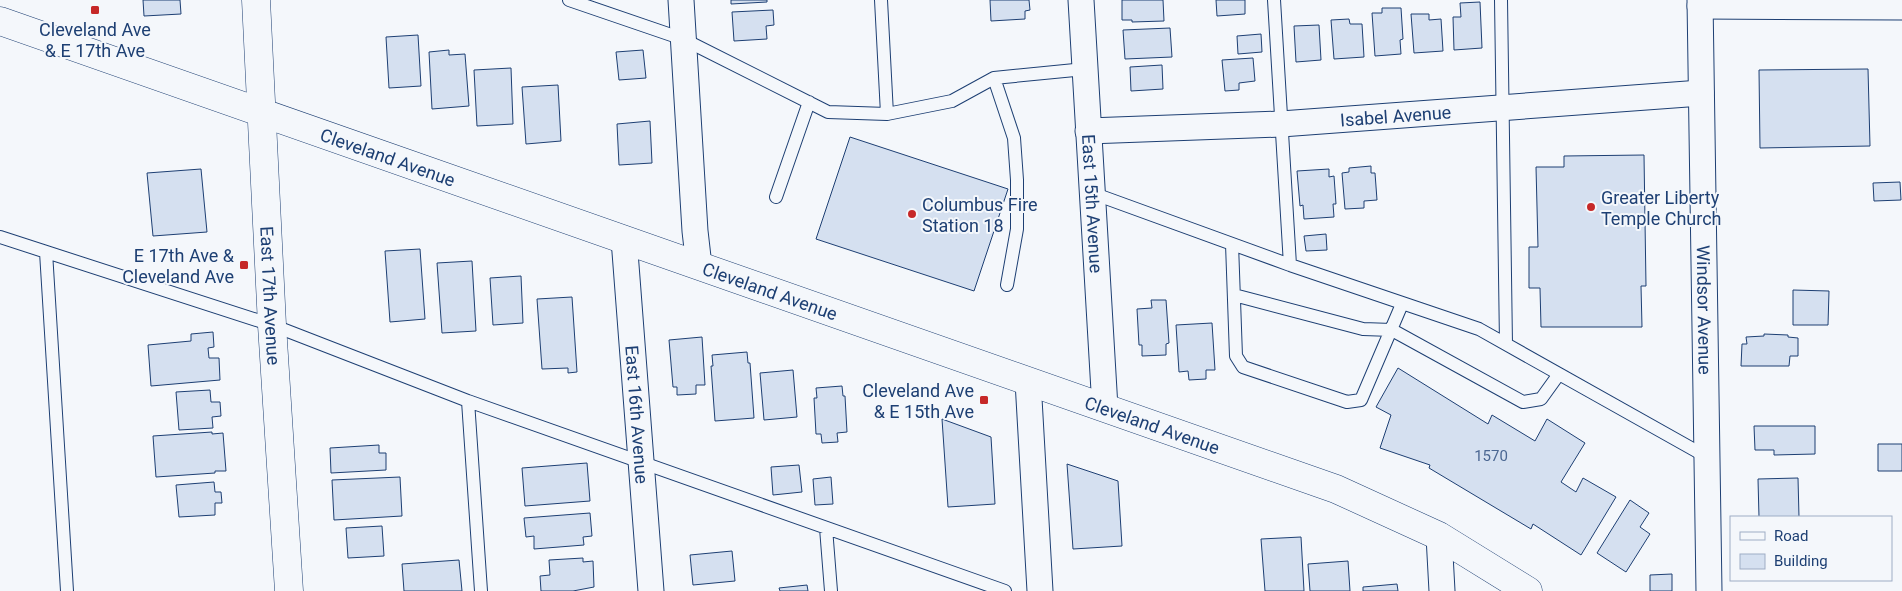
<svg xmlns="http://www.w3.org/2000/svg" width="1902" height="591" font-family="Roboto,sans-serif">
<style>
.building{fill:#d5e0f0;stroke:#1d3f73}
.lines{fill:none;stroke-linecap:round;stroke-linejoin:round}
.service-casing{stroke:#1d3f73;stroke-width:14}
.minor-casing{stroke:#1d3f73;stroke-width:27}
.tertiary-casing{stroke:#1d3f73;stroke-width:29}
.primary-casing{stroke:#1d3f73;stroke-width:29}
.service{stroke:#f4f7fb;stroke-width:12}
.minor{stroke:#f4f7fb;stroke-width:25}
.tertiary{stroke:#f4f7fb;stroke-width:28}
.primary{stroke:#f4f7fb;stroke-width:28}
.poi-dot{fill:#c62828;stroke:#f4f7fb;stroke-width:2}
.labels{text-anchor:middle;dominant-baseline:central;stroke-width:4;stroke-linejoin:round;paint-order:stroke}
.number-label{font-size:15px;fill:#4b6792}
.poi-label{font-size:18px;fill:#1d3f73;stroke:#f4f7fb;text-anchor:start}
.street-label{font-size:18px;fill:#1d3f73;stroke:#f4f7fb}
</style>
<rect width="100%" height="100%" fill="#f4f7fb"/>
<path class="building" d="M143,0H180L181,14L144,16Z
M731,0H767V2L731,4Z
M990,0H1029L1030,10L1025,11V19L991,21Z
M1122,0H1163L1164,21L1132,22V20H1122Z
M1216,0H1245V14L1217,16Z
M1480,2L1482,48L1454,50L1453,17H1461L1460,3Z
M1382,8H1401L1403,39L1400,40L1401,54L1375,56L1372,13H1382Z
M773,10L774,25L766,26L767,39L734,41L732,12Z
M1411,14H1429V20L1441,19L1443,51L1414,53Z
M1349,19L1350,24H1362L1364,57L1334,59L1331,20Z
M1319,25L1321,60L1296,62L1294,26Z
M1170,28L1172,57L1125,59L1123,30Z
M1261,34L1262,52L1238,54L1237,36Z
M418,35L421,86L389,88L386,37Z
M449,50V55L465,54L469,106L432,109L429,52Z
M643,50L646,78L619,80L616,52Z
M1253,58L1255,81L1239,83V90L1225,91L1222,60Z
M1162,65L1163,89L1131,91L1130,67Z
M511,68L513,124L477,126L474,70Z
M1868,69L1870,146L1760,148L1759,70Z
M558,85L561,141L526,144L522,87Z
M650,121L652,163L619,165L617,124Z
M850,137L1008,189L974,291L816,239Z
M1644,155L1646,286H1641L1642,327H1541L1540,288H1529V247H1538L1536,167H1564V156Z
M1371,166V173H1375L1377,200L1364,201V208L1345,209L1342,173L1349,172V168Z
M201,169L207,232L153,236L147,173Z
M1329,169V177L1334,176L1336,204H1333L1334,217L1304,219L1303,205L1300,206L1297,171Z
M1900,182L1901,200L1874,201L1873,183Z
M1326,234L1327,250L1306,251L1304,236Z
M420,249L425,319L390,322L385,251Z
M472,261L476,331L442,333L437,263Z
M521,276L523,323L493,325L490,278Z
M1793,290L1829,291L1828,325H1793Z
M572,297L577,372L568,373V368L542,369L537,299Z
M1151,300H1166L1169,343L1166,344V355L1142,356V345H1139L1137,309L1152,308Z
M1212,323L1215,370H1206V379L1189,380L1188,371L1179,372L1176,325Z
M213,332L214,347L208,348L209,358H219L220,380L151,386L148,345L191,341V334Z
M1764,334L1788,335V337L1798,338V356H1790L1789,366H1741L1742,344H1747L1746,337L1764,336Z
M702,337L705,385H696V394L677,395V387H673L669,340Z
M747,352L748,363H750L754,418L715,421L711,366H713L712,355Z
M1398,368L1488,424L1492,415L1535,441L1547,419L1585,443L1561,482L1576,492L1583,478L1616,497L1581,555L1533,524L1531,529L1429,468L1430,465L1380,448L1391,415L1376,407Z
M793,370L797,417L764,420L760,373Z
M842,386L843,396H845L847,432L837,433L838,442L822,443L821,434H816L814,398H817L816,388Z
M210,390L211,402H220L221,416L212,417L213,428L179,430L176,392Z
M942,419L991,437L995,504L948,507Z
M1754,426H1815V454L1774,455V450H1755Z
M212,432V434L223,433L226,471H215V473L156,477L153,436Z
M1878,444H1902V471H1878Z
M379,445V453H386V470L331,473L330,448Z
M587,463L590,501L525,506L522,468Z
M1067,464L1118,481L1122,546L1073,549Z
M799,465L802,492L773,495L771,467Z
M400,477L402,516L334,520L332,480Z
M831,477L833,504L815,505L813,479Z
M1798,478L1799,517H1759L1758,479Z
M214,482L215,492H221L222,503H215V515L179,517L176,485Z
M1630,500L1649,513L1640,527L1650,534L1626,572L1597,553Z
M590,513L592,536L583,537L584,545L534,549V536L526,537L524,518Z
M382,526L384,556L348,558L346,528Z
M1301,537L1304,591H1265L1261,539Z
M732,551L735,581L693,585L690,555Z
M583,558V562L593,561L594,587L573,591H541L540,576L550,575L549,560Z
M459,560L462,591H404L402,564Z
M1348,561L1350,591H1310L1308,564Z
M1672,574V591H1650V575Z
M1397,584L1398,591H1363V587Z
M807,585L808,591H780L779,588Z"/>
<g class="lines">
<defs>
<path id="service" d="M569,0L683,39L828,112L887,114L952,101L994,78L1085,69
M881,0L887,114
M1274,0L1290,265
M1501,0L1506,344
M994,78L1014,138L1017,180V229L1007,285
M1092,193L1290,265L1479,329L1707,457
M776,197L809,102
M0,237L272,325L468,401L1005,591
M1232,244L1236,356L1243,367L1347,402L1361,400L1402,304
M46,252L67,591
M1234,295L1363,329L1392,330L1523,402L1541,399L1559,374
M468,401L481,591
M826,528L831,591"/>
<g id="minor">
<path d="M681,0L695,231L699,266"/>
<path id="s1" d="M1081,0L1105,408"/>
<path id="s2" d="M1700,0L1709,591"/>
<path d="M1700,6L1902,7"/>
<path id="s3" d="M1088,131L1281,124L1701,93"/>
<path id="s4" d="M624,239L651,591"/>
<path d="M1028,381L1040,591"/>
<path d="M1439,536L1442,591"/>
</g>
<g id="tertiary">
<path id="s5" d="M256,0L272,325L289,591"/>
</g>
<g id="primary">
<path id="s6" d="M0,21L1336,489L1439,536L1528,591"/>
</g>
</defs>
<use href="#service" class="service-casing"/>
<use href="#minor" class="minor-casing"/>
<use href="#tertiary" class="tertiary-casing"/>
<use href="#primary" class="primary-casing"/>
<use href="#service" class="service"/>
<use href="#minor" class="minor"/>
<use href="#tertiary" class="tertiary"/>
<use href="#primary" class="primary"/>
</g>
<g class="poi-dot">
<rect x="90" y="5" width="10" height="10" rx="2.5"/>
<circle cx="1591" cy="207" r="5"/>
<circle cx="912" cy="214" r="5"/>
<rect x="239" y="260" width="10" height="10" rx="2.5"/>
<rect x="979" y="395" width="10" height="10" rx="2.5"/>
</g>
<g class="labels">
<g class="number-label">
<text x="1491" y="456">1570</text>
</g>
<g class="poi-label">
<text x="95" y="29" text-anchor="middle">Cleveland Ave<tspan x="95" dy="21">&amp; E 17th Ave</tspan></text>
<text x="1601" y="197">Greater Liberty<tspan x="1601" dy="21">Temple Church</tspan></text>
<text x="922" y="204">Columbus Fire<tspan x="922" dy="21">Station 18</tspan></text>
<text x="234" y="255" text-anchor="end">E 17th Ave &amp;<tspan x="234" dy="21">Cleveland Ave</tspan></text>
<text x="974" y="390" text-anchor="end">Cleveland Ave<tspan x="974" dy="21">&amp; E 15th Ave</tspan></text>
</g>
<g class="street-label">
<text stroke="none"><textPath href="#s3" startOffset="308">Isabel Avenue</textPath></text>
<text stroke="none"><textPath href="#s6" startOffset="411">Cleveland Avenue</textPath></text>
<text stroke="none"><textPath href="#s1" startOffset="204">East 15th Avenue</textPath></text>
<text stroke="none"><textPath href="#s6" startOffset="816">Cleveland Avenue</textPath></text>
<text stroke="none"><textPath href="#s5" startOffset="296">East 17th Avenue</textPath></text>
<text stroke="none"><textPath href="#s2" startOffset="310">Windsor Avenue</textPath></text>
<text stroke="none"><textPath href="#s4" startOffset="176">East 16th Avenue</textPath></text>
<text stroke="none"><textPath href="#s6" startOffset="1221">Cleveland Avenue</textPath></text>
</g>
</g>
<rect x="1730" y="516" width="162" height="65" fill="#f4f7fb" stroke="#9eadc5"/>
<rect x="1740" y="532" width="25" height="8" fill="#f4f7fb" stroke="#9eadc5"/>
<text x="1774" y="541" font-size="15" fill="#1d3f73">Road</text>
<rect x="1740" y="554" width="25" height="15" fill="#d5e0f0" stroke="#9eadc5"/>
<text x="1774" y="566" font-size="15" fill="#1d3f73">Building</text>
</svg>
